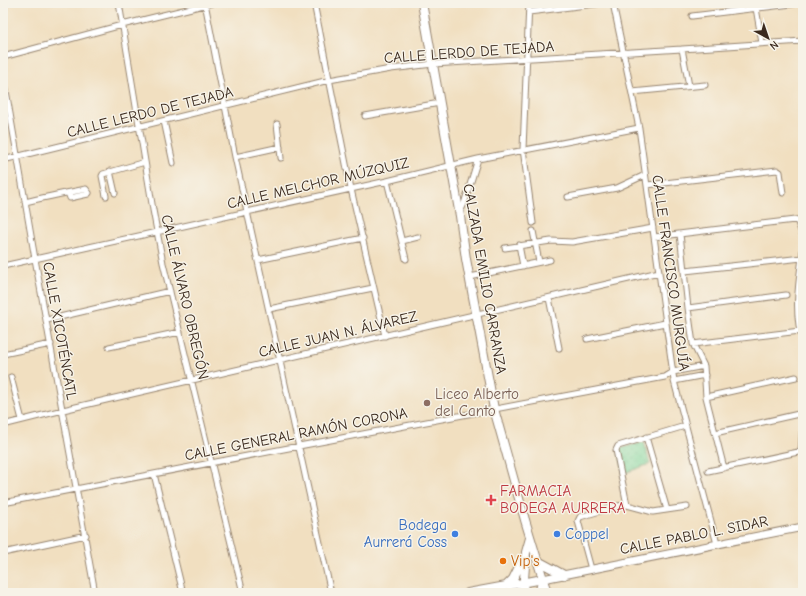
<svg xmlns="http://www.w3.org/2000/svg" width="806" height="596" font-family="'Comic Neue',sans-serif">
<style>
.park{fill:url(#park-dots);stroke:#5c805c}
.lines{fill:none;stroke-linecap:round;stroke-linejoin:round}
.street-casing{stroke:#96846f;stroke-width:7}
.secondary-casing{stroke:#96846f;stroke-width:9}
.primary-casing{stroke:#96846f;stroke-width:10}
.street{stroke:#fff;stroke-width:5}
.secondary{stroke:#fff;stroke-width:7}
.primary{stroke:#fff;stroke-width:8}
.education-dot{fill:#8d6e63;stroke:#f7f3e8;stroke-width:1.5}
.health-dot{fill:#e0444e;stroke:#f7f3e8;stroke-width:1.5}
.shop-dot{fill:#3f7fe0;stroke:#f7f3e8;stroke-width:1.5}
.food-dot{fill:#e8710a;stroke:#f7f3e8;stroke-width:1.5}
.labels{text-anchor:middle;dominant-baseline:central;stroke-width:3;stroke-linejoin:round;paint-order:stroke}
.street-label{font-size:15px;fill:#3b2a1e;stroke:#f7f3e8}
.education-label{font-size:15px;fill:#785e54;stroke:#f7f3e8;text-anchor:start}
.health-label{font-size:15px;fill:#be3a42;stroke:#f7f3e8;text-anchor:start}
.shop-label{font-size:15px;fill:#366cbe;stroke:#f7f3e8;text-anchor:end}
.food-label{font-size:15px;fill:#c56008;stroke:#f7f3e8;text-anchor:start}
</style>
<defs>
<pattern id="park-dots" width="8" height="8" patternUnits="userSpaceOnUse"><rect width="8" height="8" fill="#7ed69b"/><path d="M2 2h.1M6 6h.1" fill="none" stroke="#6eb885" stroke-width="1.8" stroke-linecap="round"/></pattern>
</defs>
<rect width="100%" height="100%" fill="#f7f3e8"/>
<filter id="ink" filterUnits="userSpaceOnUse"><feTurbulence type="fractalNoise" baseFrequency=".025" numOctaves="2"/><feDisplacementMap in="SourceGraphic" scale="8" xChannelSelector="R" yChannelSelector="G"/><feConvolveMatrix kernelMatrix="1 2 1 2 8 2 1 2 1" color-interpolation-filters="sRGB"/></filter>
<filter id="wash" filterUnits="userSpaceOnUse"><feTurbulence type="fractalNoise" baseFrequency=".012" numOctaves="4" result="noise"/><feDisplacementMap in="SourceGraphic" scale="16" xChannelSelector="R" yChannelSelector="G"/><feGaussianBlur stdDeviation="0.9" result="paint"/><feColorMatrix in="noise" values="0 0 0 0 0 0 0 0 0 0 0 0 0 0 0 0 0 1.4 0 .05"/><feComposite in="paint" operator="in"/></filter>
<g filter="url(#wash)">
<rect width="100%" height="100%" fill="#f1dfc0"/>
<path class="park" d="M644,442L650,464L624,473L618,449Z"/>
</g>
<g filter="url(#ink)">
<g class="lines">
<defs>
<path id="street" d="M119,3L153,210L163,263L243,593
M205,3L235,157L331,593
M314,3L351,189L385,336
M529,3L523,149L533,223
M613,3L639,128L674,381L717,544
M756,8L762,43
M529,12L603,3
M692,16L800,3
M682,49L689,86
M3,57L122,25L212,3
M3,73L35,259L95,593
M632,92L705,85
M365,116L440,103
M164,121L173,163
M277,124L281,158
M235,157L280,147
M3,160L329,80L391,69L433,64L682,49L803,41
M110,171L115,193
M387,181L406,259
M647,185L777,170L780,172L783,193
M106,196L102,176L103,174L145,162
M568,197L617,188L645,175
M25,202C46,197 66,193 86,189L89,193L88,194L70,198L68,193
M460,212L464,204L478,159
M797,220L803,236
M533,231L539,262
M680,234L688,308L693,344L704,366L706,397L724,468
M654,237L803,219
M402,241L418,237
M519,245L523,266
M505,248L551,241L572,242L653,228
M803,250C799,281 793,312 803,342
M258,260L363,238
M3,266L387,181L478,159L639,128
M685,271L802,258
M470,277L550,260
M549,298L559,348
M688,308L786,295
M269,309L373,288
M47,320L170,291
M587,339L665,323
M693,344L800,331
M109,347L180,332
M3,354L51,344
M11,377L22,420
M674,381L705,375
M706,397L796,377
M3,425L63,410L659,272
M715,433L803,413
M646,437L667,510
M801,452L803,423
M708,471L803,451
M154,474L183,593
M3,503L299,446L665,377L673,372L704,366
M627,505L616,450L618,446L685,426
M3,553L86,535
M591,569L578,521L580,517L617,506L627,505L653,512L687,507"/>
<path id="secondary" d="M548,593L543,579L803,527"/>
<path id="primary" d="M422,3L460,216L466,259L494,409L525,520L543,579
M538,561L564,575
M507,585L513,579L523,559
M468,593L543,579
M523,593L526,552L530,538
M539,593L543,579"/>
</defs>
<use href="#street" class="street-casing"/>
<use href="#secondary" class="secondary-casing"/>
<use href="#primary" class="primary-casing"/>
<use href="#street" class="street"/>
<use href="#secondary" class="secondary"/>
<use href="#primary" class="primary"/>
</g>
</g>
<circle class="education-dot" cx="427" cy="403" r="4"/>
<path class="health-dot" d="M489 494h4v4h4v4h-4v4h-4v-4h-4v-4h4z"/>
<g class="shop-dot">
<circle cx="455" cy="534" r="4"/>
<circle cx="557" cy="534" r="4"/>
</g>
<circle class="food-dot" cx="503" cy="561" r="4"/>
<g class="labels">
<g class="street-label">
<text transform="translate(469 52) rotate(-4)">CALLE LERDO DE TEJADA</text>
<text transform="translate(150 112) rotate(-14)">CALLE LERDO DE TEJADA</text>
<text transform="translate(318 183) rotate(-13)">CALLE MELCHOR MÚZQUIZ</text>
<text transform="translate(671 273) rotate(82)">CALLE FRANCISCO MURGUÍA</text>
<text transform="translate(485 279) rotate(80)">CALZADA EMILIO CARRANZA</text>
<text transform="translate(185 297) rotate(77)">CALLE ÁLVARO OBREGÓN</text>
<text transform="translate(60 331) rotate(80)">CALLE XICOTÉNCATL</text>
<text transform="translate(338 334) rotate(-13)">CALLE JUAN N. ÁLVAREZ</text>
<text transform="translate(296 434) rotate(-11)">CALLE GENERAL RAMÓN CORONA</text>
<text transform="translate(694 535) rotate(-11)">CALLE PABLO L. SIDAR</text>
</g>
<g class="education-label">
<text x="435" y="394">Liceo Alberto<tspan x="435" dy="17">del Canto</tspan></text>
</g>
<g class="health-label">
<text x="500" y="491">FARMACIA<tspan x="500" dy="17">BODEGA AURRERA</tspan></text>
</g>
<g class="shop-label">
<text x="447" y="525">Bodega<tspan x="447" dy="17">Aurrerá Coss</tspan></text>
<text x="565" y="534" text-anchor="start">Coppel</text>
</g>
<g class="food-label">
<text x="511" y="561">Vip's</text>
</g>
</g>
<rect width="806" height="596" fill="none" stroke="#f7f3e8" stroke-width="16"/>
<g transform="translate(768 38) rotate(140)" stroke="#f7f3e8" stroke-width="3" paint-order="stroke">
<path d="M0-3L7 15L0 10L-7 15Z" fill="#3b2a1e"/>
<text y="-6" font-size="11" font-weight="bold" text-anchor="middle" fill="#3b2a1e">N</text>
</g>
</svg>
